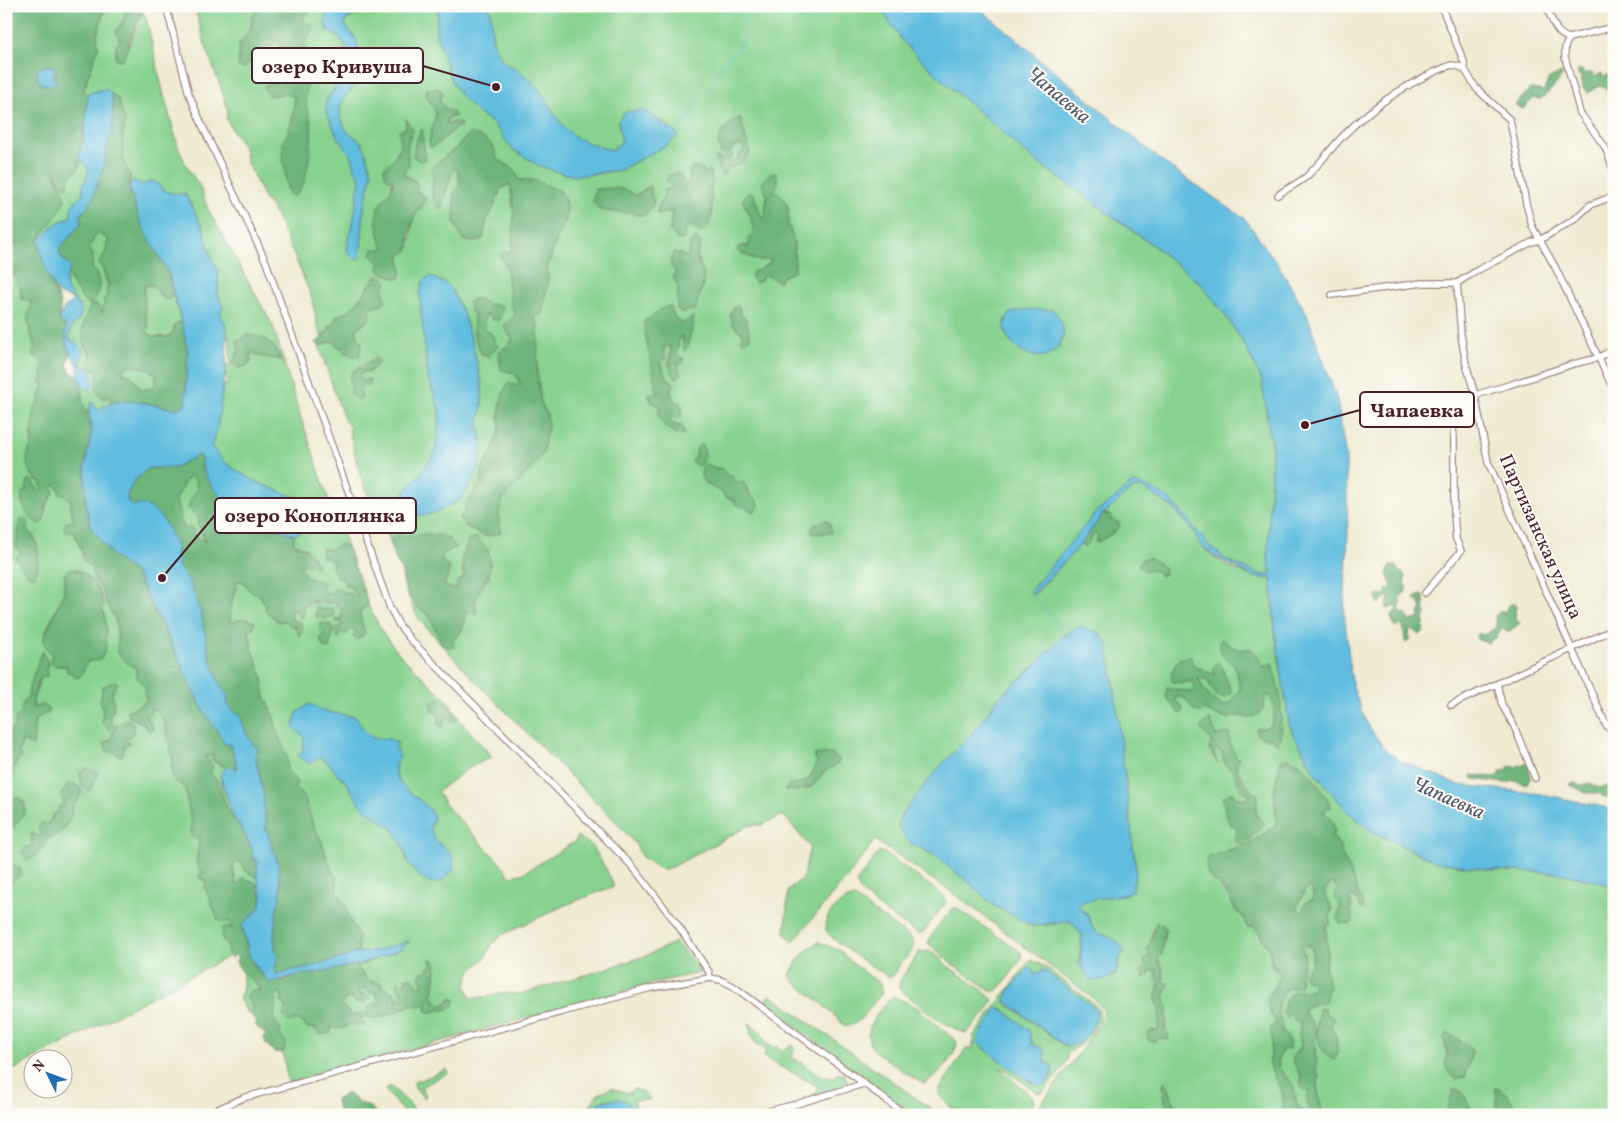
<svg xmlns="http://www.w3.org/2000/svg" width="1620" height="1121" font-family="Vollkorn,serif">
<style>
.green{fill:#87d28f;stroke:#68785d;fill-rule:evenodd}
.forest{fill:#6db47a;stroke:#5c6a52;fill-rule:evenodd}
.water{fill:#61bddf;stroke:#566e85}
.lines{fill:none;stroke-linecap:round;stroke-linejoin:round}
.stream{stroke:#61bddf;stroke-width:1}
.street-casing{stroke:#9d847e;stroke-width:8}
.street{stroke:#fff;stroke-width:5.5}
.labels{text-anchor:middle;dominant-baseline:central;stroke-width:4;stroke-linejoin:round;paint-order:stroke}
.street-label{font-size:19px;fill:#4a1f2b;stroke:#fdfcf7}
.water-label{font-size:20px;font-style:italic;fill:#52566a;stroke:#fdfcf7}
.leader{fill:none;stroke:#4a1f2b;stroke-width:2}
.callout-dot{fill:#4a1f2b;stroke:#fdfcf7;stroke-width:2}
.callout{fill:#fdfcf7;stroke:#4a1f2b;stroke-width:2}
.callout-label{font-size:20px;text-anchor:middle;font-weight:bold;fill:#4a1f2b}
</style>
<rect width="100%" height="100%" fill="#fdfcf7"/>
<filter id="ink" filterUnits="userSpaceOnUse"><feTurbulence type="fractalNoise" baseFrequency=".02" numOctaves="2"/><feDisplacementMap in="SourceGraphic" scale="10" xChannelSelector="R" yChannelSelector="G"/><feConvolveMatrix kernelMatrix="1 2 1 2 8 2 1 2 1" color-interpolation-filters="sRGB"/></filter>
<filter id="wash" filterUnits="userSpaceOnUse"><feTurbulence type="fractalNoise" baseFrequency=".0096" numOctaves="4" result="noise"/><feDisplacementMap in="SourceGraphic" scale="20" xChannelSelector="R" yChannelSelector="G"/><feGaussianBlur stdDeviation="1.12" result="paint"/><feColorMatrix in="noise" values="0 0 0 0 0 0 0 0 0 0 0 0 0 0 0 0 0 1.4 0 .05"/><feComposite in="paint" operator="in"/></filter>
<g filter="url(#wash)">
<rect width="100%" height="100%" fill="#f0ead2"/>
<path class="green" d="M106,6H125V16L117,32L120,40L116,44V59L121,60C126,56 139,20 142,11L146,18L164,96L179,149L186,165L200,187L208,209L273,326L300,415L330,503L347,546L341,544L330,550L328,558L333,562L338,578L342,575V579L347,587L350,586L353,592L358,595L359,598L347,592L330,594L322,590L324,584L306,577L300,566L308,564L306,548L294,544V535L304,530L306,501C279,492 250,481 227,464C221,459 216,452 211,446L217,429L223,385L228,384L225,372L226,366H230C231,360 229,347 230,339L227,336V329L219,311L223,308L218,295V271L211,256L203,228L185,194C180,194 172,194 168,192C155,187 159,175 143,185L133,180L129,187L130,174L124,164L122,143L125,120L118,99L99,90L88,94L84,91L87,79L98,48L97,35ZM243,340L250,351V359L241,367L234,361Z
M194,6H258L249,32L252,52L267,57L270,46L279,40C279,57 281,66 274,83L263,87L269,96L285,94L294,97C296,107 290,134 283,141L288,192L308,161L311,126L304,95V76L300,70L306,64L304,43L311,35L303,16L312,11L314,6H339L327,10L325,24L328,31C340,37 350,45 347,59C346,66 344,69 346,76L342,82L336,85L326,102L336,134L352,157L355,169L360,178L355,213L348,239L360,257L364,207L372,173L364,147L360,141L347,132L340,117V107L345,97L357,82L358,69L360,62L354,36L345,26V21L352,17L358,8L364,6H436L438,12L436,33L479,114L493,123L513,149L538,165L557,172L577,176L620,170L665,146L673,131L668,126L643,110L618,121L622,142L611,150C597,146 580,142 569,132C556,120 550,105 540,91C536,85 530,80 524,75C514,65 504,67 496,51C489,36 494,21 489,6H879L903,42L941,79L1033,159L1154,246L1202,285L1225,315L1245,345L1262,381L1272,450L1268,556L1271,575H1261L1226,560L1208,544L1172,501L1143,485L1124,489L1119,496L1097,511L1049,570L1035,584L1036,593L1080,545L1085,547L1095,533L1098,536L1096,542L1112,520L1110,515L1103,514C1110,508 1130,489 1136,488C1142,487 1148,491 1154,494C1171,504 1183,518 1195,534C1199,539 1201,545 1206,550C1222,565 1249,578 1271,579L1275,631L1289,723L1294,737L1300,745L1314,771L1347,811L1371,831L1437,862L1493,870L1558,873L1602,882L1614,889V1115H1518L1514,1111L1511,1100L1495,1089L1497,1094V1110L1503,1115H1468L1470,1111L1468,1102L1465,1100L1459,1090H1453L1448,1108L1449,1112L1461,1115H1323L1317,1087L1319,1075L1316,1071C1318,1063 1314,1055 1316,1048L1309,1021L1303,1009L1315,1003H1321C1332,988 1327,982 1325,966C1325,960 1328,955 1327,950C1327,942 1326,935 1326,926L1330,924V916L1332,909L1325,895V891L1329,885L1334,883C1340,891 1342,903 1339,912L1352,908L1350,899L1355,896L1361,909L1362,902L1348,865L1341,856L1339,845L1332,835L1335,830L1330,818L1324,812L1331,806L1318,785L1303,767L1281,760L1274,790L1277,822L1274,827L1250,843L1207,858L1217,883L1229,897L1235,910L1259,931L1261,938L1269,949L1272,966L1281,975L1274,986L1269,1012L1276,1021L1275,1025L1270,1027L1272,1037L1270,1062L1272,1072L1283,1095L1284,1115H1173L1174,1104L1167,1083L1165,1082L1163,1088L1168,1115H1033L1101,1023L1104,1012L1098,1002L961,899L875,840L852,871L793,942L785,934L788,891L803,877L810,847L783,815L762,825H750L676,865L663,870L655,866L641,856L636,845L618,824L475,681L443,646L418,618L405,589L417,607L429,615L443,646C450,642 459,637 462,629C465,624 465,618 467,612L477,613C473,596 479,590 489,576L462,569L464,577L456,589L444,586L443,562L441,556L446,553L429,534L397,536L390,540C375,510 358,479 353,446C352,438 349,436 350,427L345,421L340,408L319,346L333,341C337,347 343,348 346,354L357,336V328L368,321L372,306L384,294L376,276L358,301L347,312L337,316L328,331L321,336C315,321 315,306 309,291C298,263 285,235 272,208L265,200L247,162L243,145L234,133L226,118L228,113L225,100L205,44ZM436,88L442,105L455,116L448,118L446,123L454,122C449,135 442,140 430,148L429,141L436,118ZM740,117L750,153L728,167L719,158L727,163L736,160L744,149L741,145L733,147L729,152L721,134L730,123ZM406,120L413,130C406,142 407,152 409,165L403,173L415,181L416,191L421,193L423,206C406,220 416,230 409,243C406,247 402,252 399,256L402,271L399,279L382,273L378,268L384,249C381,242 375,220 377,214C383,201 394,192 392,177L389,180C390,175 390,168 392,163C397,149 402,150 399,131L406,129ZM470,133L495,150L496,159L513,168L519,180H533L561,191C574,219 564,219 555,244C552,252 551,259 547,266L548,277L543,312L535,317L538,325L537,371L541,402L547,415L543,453L536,463L503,499L499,512L500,533C495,534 491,536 487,536C479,535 472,528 464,526L466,509L465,504L481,483L483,468L492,453L500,429L499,414L515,385H521L515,373L510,371L509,345L512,339L504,326L515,315L511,304L507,269L500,254L512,251L514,214L510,184L500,189L494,207L486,221L483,239L473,242L463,240L454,222L460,185L457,168L451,174L441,209L431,192L434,180V165L455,149ZM712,177L711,189L712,217L688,224L686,229L670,231L672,212H666L658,215V207L672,188L671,185H685L689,181ZM762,182L782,196L788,206V224L794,242L795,271L782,277L779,281L759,271L764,266L769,264L771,260L767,259L759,261L748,255L744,245L750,247L754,233L751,217L755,198L762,219L765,218L767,195ZM614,188L630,192L635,196L646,188L652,197L654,204L626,213L607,211ZM701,243L697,255L703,273L701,290L696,301L679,295L678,287L673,277L676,271L674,252L688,257ZM433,277L451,289L463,313L473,346L482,387V406L478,424L483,445L406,490L419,476L435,453L438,432L439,412L435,396L428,378L425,359V345L421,313L420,292L423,281ZM475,298C484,302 492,305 503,307C491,312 479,316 486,331L491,333L495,343L490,356L481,354L474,336ZM663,308L679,322L683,323L693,317L694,321L689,340L683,344V335C677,341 676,353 678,362L668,365L671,347L664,346L665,359L660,363L667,378L673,398L681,404L673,416L669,418L676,425L658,415L660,405L649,394L661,392L655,388C654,366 647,344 644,322ZM732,319H746L750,338C743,333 734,328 732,319ZM1063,328V336L1058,348L1022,352L1013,344L1005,331ZM377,358L379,363L369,372L362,371L360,378L363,381L364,387L360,391L352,396C349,367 352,371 377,358ZM708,464L712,467L723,469L725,475L746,486L751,496L725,497L722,492L710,486ZM1079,626L1097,632L1107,641L1115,693L1136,871L1124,895L1090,899L1080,902L1079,907L1088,915L1092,927L1098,934L1108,936L1123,951L1119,960L1116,975L1079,963L1082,935L1072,922L1033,926L993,905L966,880L934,855L911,843L901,816L942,764L971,735L999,697L1036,664L1063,636ZM1222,640C1231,646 1239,653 1250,648L1255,652L1263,667L1272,663L1280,708V737L1278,744L1256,729L1269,727C1276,719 1275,705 1270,696L1266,695L1265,701L1249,718L1240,716L1229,718L1222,717L1203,710L1194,711C1189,703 1186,695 1176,697L1175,702L1166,697L1175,689L1192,692L1195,686L1192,681L1183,683L1192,664L1214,675L1221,665L1232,693L1217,696L1206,679L1198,676C1203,692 1210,699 1224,706L1231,703L1240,689C1236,669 1239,668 1222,655ZM1213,728L1216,737L1229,743L1234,754L1237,770L1252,792L1258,795C1256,805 1254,816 1263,823L1249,840L1228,821L1227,814L1224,806L1231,793L1239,798L1246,800L1251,795L1232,770L1225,764L1222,753L1216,748L1214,751L1216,757L1209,749L1212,741L1201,729ZM815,755L837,765C815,772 817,795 789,789L790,784C808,783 811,778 817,762ZM1153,928H1165L1162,954L1158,959L1163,974L1164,997L1167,1009V1024L1165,1030L1168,1033V1040L1159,1038L1160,1010L1156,1000L1159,981L1156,978V971L1152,970L1144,978L1140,972C1154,958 1149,946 1153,928ZM1324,1009L1337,1039L1336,1047L1337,1056L1317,1033V1024ZM1453,1036L1472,1050C1471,1060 1465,1068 1465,1077L1455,1078C1441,1064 1450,1062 1445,1045Z
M79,157L89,170L83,186V194C75,201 70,205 71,216C66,221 60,220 56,224C50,229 46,236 39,239L65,201C64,189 56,181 53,170L68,179L70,174L80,162Z
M6,232C19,244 20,259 13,275L21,289V299L31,301C32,308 28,313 28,320C30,334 35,346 38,359L44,363L43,376L41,383H44C43,391 39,395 39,403L34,407V428L31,436L34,479L40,482L43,490L41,493L31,480L28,479V486L21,502L28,511L46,513L45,508L54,493L52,487L55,484L71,499V509L74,517L73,530L82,551V559L92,568L95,581L101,588L107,604L111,609L112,615L115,619L118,639L117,652C137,668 145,674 147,700L135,708L127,711L152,730L151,723L146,716L154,708L164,721L173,760L171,764L175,782L179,783L185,789L200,843C199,856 208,866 204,879L206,883L205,888L223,922L229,920L232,928L223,941L226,944L229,956L36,1058H32V1060L6,1074V900C10,893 9,885 13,880L10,868L6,872V835C11,832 11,829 14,825C20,816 34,809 19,798L7,799L10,807L6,809V783L12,776L14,764L23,741L33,746L35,720L42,715L43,705L33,707V700L41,678L47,676L46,671L34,673C30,691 25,709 15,725C14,728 11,729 10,731C6,738 9,744 6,751V625L8,624V612H6ZM28,521L26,530L34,536L37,545L22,566L15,558L21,553L16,547L19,537ZM76,569C80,571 84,573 87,576C96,582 101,595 104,605L102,609C110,631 103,641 93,661C78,662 65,671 50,663L52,655L45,633L64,592L65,574ZM118,683L112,692L114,710L102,722L103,708L100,702L103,686ZM115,730L134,731L129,738L124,736V750L114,752L107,750V741L111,740ZM65,790L77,802L73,806C71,820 64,833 49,838L43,848L26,847L32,846C33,840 35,836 42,834L53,814L59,812L65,803L60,794Z
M98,233L109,240L107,243L106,252L99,263C103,268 103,272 105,278C106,281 108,283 108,286C109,290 104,308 102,314L91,305L82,328L84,346L91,355V361L98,371L96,387L118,401L107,404L98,410L92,402L89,413L92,430C89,426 82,402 82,398C82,392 83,388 80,382L89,390L93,385L89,370C77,363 78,356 76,343L68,338L72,325L76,323L80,306C71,300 63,285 67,274L86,304L98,274L92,268L93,255L89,249L95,236Z
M152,285L157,290L160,297L169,299L173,295L182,324L178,322C171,338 168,339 151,336L146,329L149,327L146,319L144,286Z
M130,364L149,369L156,375V383L151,388L142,390L131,376L120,370Z
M190,476L196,482L197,491L191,499L195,512L200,519L198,525L206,542L194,536L182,524L176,500L184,483Z
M237,581L244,582L250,591L259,594L266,606L265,610L279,622L287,621L302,634L292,620V608L295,607L298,615C310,596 319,605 336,602L342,609L341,619L336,622L343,621L340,630L351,629L364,633L361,621L360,611L368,605L383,633L401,656L451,704L460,720L492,757L467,769L437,792L450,810L499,862L510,876L522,874L576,841L577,836L591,845L605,867L614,886L563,906L502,935L492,944L486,957L470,972L466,986L471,998L491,996L503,993L520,994L599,971L648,955L675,942L694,962L700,973L666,980L288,1083L283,1053L286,1043L280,1035V1028L274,1020L276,994L278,992L281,994L282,1003L294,1022L300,1020L307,1028L316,1029L320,1035L331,1027L344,1028L359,1018L400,1011L413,1004L419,1006L423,1004H426V1007L444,1011L455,999L450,998L446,1004L442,1005L436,1002L432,994C436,984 434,974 437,964L431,965L427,972H422L420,977L424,986H419L412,978L405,977L406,983L401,984L398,983L400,991L404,994L403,997H399L395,1001L398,1005L395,1009L390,1000L395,994L386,989L382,984L369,980L362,974L357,966L402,949L408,941L380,950L358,953V935L348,916L345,904L337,891V878L332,871L320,838L313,825L305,799L294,787L297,782L287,770L286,755L278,735L272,711L264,695L263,679L251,644L249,632L254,626L255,622L253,621L230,623L231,607ZM309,704L327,712L356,717L362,729L372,738L389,739L398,743L395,748L399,756C398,759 395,764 395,767C394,790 426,798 434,817L430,828L435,840L451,853L408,863L403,847L393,829L356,798L346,782L336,773L329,763L320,757L298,756L303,750L304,737Z
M206,755L212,756L227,766L220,775L222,784L236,821C224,810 223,793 217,779L212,777Z
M879,852L885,853L944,896L946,902L924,932L918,934C902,922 862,900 856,883Z
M237,861L242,862L245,870L257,877L259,888L254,882L242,879L241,882L236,885L233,866Z
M1307,885L1313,893V900L1301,914L1297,909C1299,900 1304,894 1307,885Z
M853,897L910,937C919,948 908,956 900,964C898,967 896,972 894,975L888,977L880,971L875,969C864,960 831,941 826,930C824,924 827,917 831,912C837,905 844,900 853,897Z
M955,907L1021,952L1022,958L1019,963L999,989L993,992L956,967L928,943C934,930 944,917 955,907Z
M818,942L841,951L851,962L880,984L882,994C869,1005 864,1023 846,1027L820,1002L793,981L790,975C796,961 805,950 818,942Z
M1300,942L1303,945L1312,947V964L1304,973L1314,985L1311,991H1299L1285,1001L1283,1013L1291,1014L1295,1021L1300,1023L1299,1034L1301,1046L1294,1054C1296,1068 1300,1079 1309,1090L1307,1099L1310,1115H1305C1303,1110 1298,1106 1296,1101C1294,1097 1295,1090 1293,1085C1284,1070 1272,1071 1282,1050L1289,1049C1285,1039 1276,1013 1279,1003C1281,998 1284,990 1289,986C1291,984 1296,982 1298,979C1300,977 1306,957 1304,953C1303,949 1301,947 1300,942Z
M929,951L939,957L949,967L988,994L993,1000L986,1012L967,1033C950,1031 912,1000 899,988L900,981L919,952Z
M1032,960L1044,966L1094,1004C1095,1004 1099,1009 1099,1010C1105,1024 1079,1050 1067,1052C1069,1067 1051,1082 1042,1093L1037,1092L1000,1067L1003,1072L1032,1096L1034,1101L1032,1108L1026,1115H962L949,1106L939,1095V1090L966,1049H973V1036L1028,963ZM1028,969L1033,975L1066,1047L1005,1002C1006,990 1020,978 1028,969ZM999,1008L1003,1009L1028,1030L1033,1044L1045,1052L1044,1059L1053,1069L1049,1080L1043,1086L1030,1082L1007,1064L997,1059Z
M242,971L257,984L260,992L247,999L252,1006V1015L247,1012L239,999C244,989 244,982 242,971Z
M367,989L371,993H376L379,1001L370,1006L367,1013L356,1014L352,1017L341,1005L345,999L353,998L356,1003L359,994L357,990Z
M770,995L940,1115H913L770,1008L765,1003Z
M893,996L916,1007L957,1042C955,1059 938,1074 924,1084C911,1077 900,1069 888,1060C883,1057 877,1053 873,1049C859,1032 881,1007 893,996Z
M749,1023L761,1033L766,1043L772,1047H779L782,1051L793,1045L794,1049L792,1057L818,1074L833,1078L837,1074H844L847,1081L839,1088L809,1097L817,1091V1086L768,1060L764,1056L765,1051C762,1046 760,1046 756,1043C751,1038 749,1029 749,1023Z
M447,1069L448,1073L421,1087L426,1095L424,1098L415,1088L414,1083L416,1080H421Z
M390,1086L411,1105L416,1115H406L385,1090Z
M611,1088L628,1093L635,1089L643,1092L650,1100H634L636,1107L647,1115H639C623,1101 626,1099 603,1100L596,1115H584L597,1095Z"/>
<path class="forest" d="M6,6H105L97,35L98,48L87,79L84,91L88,94L83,141L80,149V162L78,168L72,176L70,175L67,187L61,183L56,176L58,173L53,171C56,179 63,187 65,196C66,206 45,230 39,239C42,251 44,263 48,274C51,285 58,293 60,304C61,313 56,319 66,325L67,347L70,354L67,365L72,374L77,375L82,387V400L87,412V421L92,430L85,467L86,505L90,526L111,554L136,574L204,711L230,745L236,760V769L219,765L213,761L212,756H205L213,767L210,772C212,777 216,778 218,783L228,810L232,817L240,825L257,859V877L245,870L241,862H237L233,866L236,885L241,882L242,878L254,882C276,912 242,911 244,934C244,936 249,956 250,958C252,963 260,971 263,977L282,981L302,973L308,975L368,961L367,963L357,967L362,974L369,980L382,984L386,989L395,993L390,1000L395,1008L397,1005L395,998L402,997L404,994L397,987L398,982L401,984L406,983L405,977L412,978L419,986H423L420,977L421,972L424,973L427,972L431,965L430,959H433L437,964C434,974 436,984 432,994L436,1002L441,1005L446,1004L450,998L455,999C454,1014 440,1007 431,1013L426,1011V1004H423L420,1006L413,1004C396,1010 388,1018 369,1018L366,1016L360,1018L366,1024L362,1026L349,1024C343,1029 339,1030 331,1027V1033L320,1035L316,1029L308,1028L300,1020L289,1022L283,1016L286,1006L282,1003L281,994L278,992L276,994L274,1020L280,1028V1035L286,1043L283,1053L274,1052L266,1044L264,1037L266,1035L257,1027L252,1015V1006L247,999V995L251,990L260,991C255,978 240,974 236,961L238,957L234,954L232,959L229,956L226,944L221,937L223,928L226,926L232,928L229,921L222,923L218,920L205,888L206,883L204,879H200L199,875L205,872C188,868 202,849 198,837L193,838L190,834L192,826L185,789L179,783L175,782C171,776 170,767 173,760L164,721L154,708L150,714L146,716L151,723L153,730L149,731L146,728L145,724L128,716L127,711L135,708L147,700L144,694L146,687C139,683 135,675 136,667L129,665L117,652C118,644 118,628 116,620C114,615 109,609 107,604C105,599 103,593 101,589C97,581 91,578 92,568C82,562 85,559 82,550C80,544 76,537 73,531L65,532L64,526L66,523L73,521L74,519L71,509V500L67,498L65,494L60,495L59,489L55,485L52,487L54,493L45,508L46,513L43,522L38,524C30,519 18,502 22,492L26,491L28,479L31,480L41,493L43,490L40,482C29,476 24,462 29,450C31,444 31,450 32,443C32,431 34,420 34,407L38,403C39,395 43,391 44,383H40L43,376L41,370L44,363L31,354L36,348C32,339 27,327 28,318C28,312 32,308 31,301L21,299V289C10,281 16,270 17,259L15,257V252L18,249L15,242L6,232V144H9L12,138L6,134ZM367,989L368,992L376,993L379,1001L370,1006L367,1013L356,1014L353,1016L341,1005L345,999L353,998L356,1003L367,1002L369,998L366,994H359L357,990Z
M125,6L146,7C139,14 133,32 129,41C127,48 127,55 121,60L116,59V44L120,40L116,32L125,16Z
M258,6H314L312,11L303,16L305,23L314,26L311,35L304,43L310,56L306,64L300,70L308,85C302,100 308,107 311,123C313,135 308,173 303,184C301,189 297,193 294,197L288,192L283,161V141C290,134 296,107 294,97L285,94L269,96L263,87L274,83C280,68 280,56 279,40L270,46L267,58L252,52L251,62L245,68L238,67L239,44L249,32L253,23L250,20Z
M1614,66V88L1611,90L1599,86L1588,93L1583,89L1581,76L1578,75V70H1582L1584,73H1594L1592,75L1594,77L1602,73L1603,77L1612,73V67Z
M1562,73V76C1557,85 1549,92 1541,99L1534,98L1523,109L1515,105L1530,89L1544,91L1549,78Z
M436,88L441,90L444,95L439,98C442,106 444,110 453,112L456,116L448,118L446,123H460L461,126C448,131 443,143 430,148L429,141L436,113L426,95V89Z
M111,93L118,99L125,120L122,143L124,164L130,174L129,187L133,200L141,224L168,272L173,295L169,299L165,300C159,296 158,290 152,285L144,286L146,319L149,328L146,329L151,336L168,337L173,333L174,326L178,322L182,324L188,352L185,405L176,409L142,402L118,401L114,399L110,400L109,396L105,399L99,396L96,387L98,371L89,368L91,355C78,337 81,323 91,305L97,304L103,313L104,299L107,295L106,287L109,286C105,278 105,270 99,263L106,252L107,243L109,240L98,233L95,236L89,248L93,255L92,268C103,280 100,292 91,304H86C83,297 79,293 74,287C68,279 67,270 65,260L61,257L59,251L61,247L81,223V215L92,199L104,165L107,148L112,131L113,106ZM130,365L149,369L156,375V383L151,388L142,390L131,376L121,371Z
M740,117L750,153C744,161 739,168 728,167L724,175L720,174L715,157L719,158L728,163L736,160L744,149L741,145L733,147L730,152L733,157L728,160L722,155L718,143C722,131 729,124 740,117Z
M406,119L413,130C406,142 407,152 409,165L403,173L419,185L416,191L426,197C423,205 417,210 414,218C409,228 410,240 408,251L399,256L402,271L399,279L382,273L378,268L380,263L371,255L373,249H384C378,237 373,213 381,202C388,193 395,192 392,178L389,180L385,175L384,167C398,159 402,147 399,131L406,128Z
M422,129L425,159L419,161L413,156L415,143Z
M470,133C485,138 494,141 497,159L513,168L519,180H533L561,191C574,219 564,219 555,244C552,252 551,259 547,266L548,277L543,313L535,317L538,325L537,371L541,402L547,415L548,427L543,453L536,463L503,499L499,512L500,533C495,534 492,536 487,536C480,536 463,525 459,519L466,509L465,504L481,483L483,468L492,453L500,429L499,414L502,397L507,384L521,385L515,373L501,370L499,351L509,345L512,339L504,326L515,315L511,304L507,269L500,254L512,250L514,214L510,184L500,189L494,207L486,221L483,239L473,242L463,240L454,222V192L460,185L457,168L451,174L441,210C427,197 436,186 431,171L434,165L455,149Z
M698,167L705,172L710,171C713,178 711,183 711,191C711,207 716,223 701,233L688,224L683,240L677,239L670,231L672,212H666L657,215C658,203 664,202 664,190L672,188L671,185L666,181L669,175L678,173L682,178L685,185L689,181L690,169Z
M770,173H776L778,183L774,190L782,196L788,206V224L794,242L795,271L782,277L779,282L764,274L761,281L755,283L751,276L753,272C760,271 763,266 769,264L771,260L766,259L759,261L737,251L738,246H750L748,238L754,233L751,217L742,201L746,194L752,192L755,198L762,219L765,218L767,196L762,182Z
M650,186L654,204L645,215H633L632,211L626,213L599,210L593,201L595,189C609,188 625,186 635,196Z
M695,238L701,243C700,246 697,250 697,254C696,263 704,269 704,280C703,291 696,299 696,310H689L683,313L677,309L678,287L673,277L675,271L671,267V259L674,252L688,257L690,244Z
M376,276L383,277L387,282L383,289L386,301L380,306H372L368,321L357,328V336L362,343L359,356L351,357L343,348L336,345L333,341L319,346L316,343L328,331L337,316L347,312L358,301Z
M475,298C484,302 492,305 503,307L499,320H493L487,314C484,320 483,325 486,331L491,333L495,340V343L499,346L492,352L488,358C473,349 473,329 474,313L470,312L469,302Z
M671,306C673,315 674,320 683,323L693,317C695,327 688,336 689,346L684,351L683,336L679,339L677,355L684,359L683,364L678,362L681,374L677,379C665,365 672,363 671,347L664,346L665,359L660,363L667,378L673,382L674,386L670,388L673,398L681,404L683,413L679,418L673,416L669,418L676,425L682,426L684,434L675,435L672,430L665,427L658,415L660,405L652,403L648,394L660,392L655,388C654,365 645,345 644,322L663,308Z
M734,307H739L741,315L746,319L750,338L744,343L741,338L743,334L733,325L730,315Z
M245,335C263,335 275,342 281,360L259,356L250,352V359L252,362L248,366L241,367L239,368L233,364L239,349L237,345L238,339L243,340Z
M376,358L379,363L369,372H362L360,378L363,381L370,379V385L364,387L360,391L363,398L357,400L352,396L350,377L354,370L363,367Z
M701,444C706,452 708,460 698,466L692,462L696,455L697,447Z
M199,455L202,458V469L209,482L227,503L255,521L266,524L271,529L280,530L294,535V544C308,549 315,554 317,568L308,564L300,566L306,577L324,583L322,590L329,594L335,588L358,598V595L353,592L350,586L347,587L342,579V575L337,578L332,566L333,562L328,558L322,557L321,551L322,548L330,550L341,544L347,546L364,591L368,605L360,611L361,621L365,633L357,640L353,637L355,631L351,629L348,634H344L340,631L338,638L333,633L334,629L341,627L342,622H336L337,619H341L342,609L336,606V602C328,603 320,600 315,601C311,602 307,605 303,607L304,616L300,618L295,607L292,608V620L301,622L302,634L299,636L295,626L289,625L287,621L279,622L264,610L266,606L259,594L250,591L244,582L237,581L231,607L230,623L244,618L255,622L254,626L249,632L251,644L263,679L264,695L272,711L278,735L287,755V770L297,782L295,787L305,799L313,825L320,838L332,871L337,878V891L345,904L348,916L358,935V953L307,968L292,970L283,974H275L274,969L277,963V955L275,948L274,938L277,905L280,900V886L278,863L266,829L263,793L255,754L258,750C249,740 242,728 241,715L234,713L227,702L228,695L221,687L210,659L201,614L190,582L128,502L127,496L132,484L136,479L149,468H173ZM190,476L196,482L197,491L191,499L188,508L199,519L198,525L206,541L194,536L192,527L185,529L182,525L176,500L184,483Z
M708,464L712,467L723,469L726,475L732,476L736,481L743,482L751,496L757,500L759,507L754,512L736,504L735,501L725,497L722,492L704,483L701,475L703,466Z
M1103,514L1110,515L1112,520L1119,523V527L1112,534L1096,543L1098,536L1095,533L1085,547L1080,545Z
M21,519L28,520L27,530C39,541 43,562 34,577L28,575L15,558L21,553L16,547C19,537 18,529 21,519Z
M826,520L830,523L831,533L812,534L811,529L814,525Z
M429,534C443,535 448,535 456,547L441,556L443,562L450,568L444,587L456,589L457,582L464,577L462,558L469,539L477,538L488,550L490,562L489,576L482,586L474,602L477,614L467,613L464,620L463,628L453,640L454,648L443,646L429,615L417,607L405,589L401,570L393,554L390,540L397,536Z
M1150,558L1163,566L1165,574L1160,576L1156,571L1143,570L1138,565L1142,559Z
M1390,566H1397L1398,571L1403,573L1406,577L1404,584L1407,587L1405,593L1399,597C1402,602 1399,607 1400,613H1405L1411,622L1415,619L1417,620L1420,618L1419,612L1422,610L1419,601H1415V597L1422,595L1424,598L1425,614L1423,632L1420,635L1410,628L1409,640L1406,643C1402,637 1407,632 1401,624L1398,627L1395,626L1390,616L1397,610L1396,606L1387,609V603L1390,598L1386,597L1379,604L1376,598L1380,595H1384L1387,589L1392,588L1387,573Z
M68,569C88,569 98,588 104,605L102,609C107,616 109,654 100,659C97,661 91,661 88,661L81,676L76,678L73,674L66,671L67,666H56L50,663L52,655L45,646L43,640L64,592L65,574Z
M1511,604H1515L1517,606L1515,610L1516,620L1520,621L1519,624L1508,632L1505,631L1503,627L1496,638L1487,643L1486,642L1478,640L1476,638L1479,633L1484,635C1496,627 1498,630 1495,616L1500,611H1506L1507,607Z
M319,606L322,610L333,608L335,616L326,618L324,620L320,616L317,618L315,611L316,607Z
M325,623L331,625L332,637L329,649H327L323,647L320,639L324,633L319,628L320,624Z
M1222,639L1234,648L1244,650L1249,648L1255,652L1263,667L1268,666L1272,662C1273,672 1277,680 1279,689C1283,703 1281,730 1279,744C1270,736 1265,741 1257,734L1256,729L1269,727C1276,719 1275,705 1270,696L1266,695L1263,709L1259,714L1249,718L1240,716L1229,718L1222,717L1203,710L1199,713C1189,709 1189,695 1176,697L1175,701L1182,706L1183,712L1179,714L1166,697L1167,688L1192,692L1195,686L1192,681L1183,683L1172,682L1171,672L1179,659L1191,657L1192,664L1214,675V667L1217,662L1221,665L1232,693L1224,697L1217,696L1206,679L1198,677C1203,692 1210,699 1224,706L1231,702L1240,689C1236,669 1239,668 1222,655L1219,642Z
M42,651L48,663L46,670L47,676L41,678C37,686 32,697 33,707L42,705L47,707L49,713L42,715L35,720L33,746L23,741L18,751L22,757C12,766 14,772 7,784L8,739L9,732L15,725L16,718L22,712L21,709L25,699L29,696V688Z
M112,681L118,683L112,692L114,710L111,712L110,715L113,725L109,730L102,722L103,708L100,702L103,686L109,684Z
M438,698C447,702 456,710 456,721L449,719L446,714L442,728L438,724L439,715L432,711L431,702Z
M128,719C137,723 133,732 129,738L124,737L125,740L129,742L128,744L124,746L123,755L118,756L114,752L107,751L104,743L111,740L115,725Z
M1210,719L1216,736L1225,733L1230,735C1229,745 1232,751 1239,759L1236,765C1238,776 1247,790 1258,795C1256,805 1253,816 1264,823C1257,832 1250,842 1237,843L1235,835L1238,830C1227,826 1224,807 1223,797L1231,793L1239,798L1246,800L1250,795L1241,789L1232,770L1225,764L1222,753L1216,749L1214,751L1217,763L1209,749L1212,741L1201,729L1203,724Z
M823,754H832L840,760L837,765L824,771L813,786L797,791L784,790L790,784C809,783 810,778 817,762L814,755Z
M1287,758C1308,763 1320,789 1331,806L1325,809L1324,812C1331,819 1337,825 1332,835L1339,845L1342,856L1348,865L1364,909H1361L1354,896L1350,900L1353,921L1350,924L1340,923L1337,919L1341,905C1334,899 1335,896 1337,887L1334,883L1329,885L1325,891V895L1332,909L1330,916V924L1326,926V938L1328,952L1325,965L1329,986L1325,1002L1315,1003L1303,1009C1305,1016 1312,1020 1314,1026C1317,1034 1315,1043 1315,1051C1315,1057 1318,1063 1316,1071L1319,1075L1317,1087L1323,1115H1310L1307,1099L1309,1090H1305L1301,1086V1077L1292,1059L1301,1046L1299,1034L1300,1023L1295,1021L1291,1014L1286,1017L1283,1013L1285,1001L1292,992L1311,991L1314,985L1310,981L1305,979L1304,973L1312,964V947L1300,943C1301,948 1304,951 1304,955C1306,967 1298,972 1301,985L1297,988H1286C1281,998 1277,1005 1279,1016C1281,1022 1283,1026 1282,1032C1289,1037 1290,1040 1289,1049L1282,1050C1272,1072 1284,1070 1293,1085C1295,1090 1294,1097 1296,1101C1298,1106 1303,1110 1305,1115H1284L1283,1095L1272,1072L1270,1062L1272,1037L1270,1027L1275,1025L1276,1021C1258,997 1272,996 1281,975C1269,967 1274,962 1269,950C1267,946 1258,930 1254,926L1248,928L1245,923V918C1233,912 1231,897 1222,887C1217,882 1210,880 1208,874C1206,869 1206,864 1207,858L1250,843L1274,827L1277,822L1274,790L1281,760ZM1308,886L1313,893V900L1306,902L1301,913L1297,909C1298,900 1304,893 1308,886Z
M1527,762L1531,776L1526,785L1516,781L1504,783L1473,779L1471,775L1496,777L1500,775V771L1507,770L1509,766L1516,767Z
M86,768L97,772L98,776L93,783L90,791L82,785L80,773Z
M73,783L80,787L82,791L77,802L73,806C71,821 64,833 49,838C44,847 37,857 27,861L22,851L26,847L32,846L31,834L33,833L37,836L41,834L38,826L42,822L46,824L51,821L53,814L59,811V806L64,803L60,794L65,790L67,785Z
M1575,783L1580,785L1591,783C1598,790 1600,787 1609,786L1614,791V798H1606L1598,793H1586L1569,784Z
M19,798L23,801L25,812C23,815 9,833 6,835V809L10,807L7,799Z
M14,865L20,868L22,874L10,883L9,894L6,900V872Z
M1156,923L1162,924L1165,928L1162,954L1158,959L1162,966L1164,981L1169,984L1164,997L1167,1009L1165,1030L1168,1033L1169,1040L1159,1038L1155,1041H1149L1147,1034L1152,1030L1158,1031L1160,1010L1156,1000L1159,981L1156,978V971L1152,970L1144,979L1140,972L1146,966L1144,962L1146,958L1150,956L1147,951Z
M1320,1008L1324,1009L1327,1015L1332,1016L1334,1020L1331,1025C1336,1035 1340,1050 1335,1060C1317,1055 1313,1023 1320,1008Z
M1448,1033L1467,1045L1472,1050L1468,1068L1465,1071L1466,1077L1455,1079L1448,1071L1445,1063L1448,1054L1443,1038Z
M1164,1082L1166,1083L1174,1104L1173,1115H1168L1163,1088Z
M1495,1088H1499C1503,1091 1508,1095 1511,1100C1514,1105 1514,1110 1518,1115H1503L1497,1111V1094Z
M1455,1089L1462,1092C1465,1100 1474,1106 1468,1115L1449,1112L1448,1108L1453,1090Z
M347,1093C351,1095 353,1098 357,1101C365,1106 372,1105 377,1115H339L336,1100Z"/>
<path class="water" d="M339,6H364C356,8 352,17 345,21V26L354,36L361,53L358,69L357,82L345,97L340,106V117L347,132L360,141L364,147L372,173L364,207L361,248L360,257L356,260L347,251L348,239L355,213L360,178L355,169L352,157L336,134L326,111V102L336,85L342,82L346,76L344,62C353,48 341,37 328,31L325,24L327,10Z
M436,6H489C494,21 489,36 496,51C504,67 514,65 524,75C530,80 536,85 540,91C550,105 556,120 569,132C580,142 597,146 611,150L622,142L618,121L625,112L643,110L679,135L665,146L620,170L577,176L557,172L538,165L512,149L493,123L479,114L462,97L452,82L436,33L438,12Z
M879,6H979L986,14L1163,162L1245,219L1279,266L1306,312L1337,399L1346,459L1348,534L1344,611L1352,684L1365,720L1383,747L1399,760L1460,785L1542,794L1614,809V889L1601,882L1558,873L1493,870L1437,862L1371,831L1347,811L1314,771L1300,745L1294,737L1289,723L1275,631L1271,579L1254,577L1214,556L1200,544L1195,533L1174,508L1151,493L1142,488H1135L1129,491L1116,504L1103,514L1080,545L1032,596L1031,590L1097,511L1118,496L1129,485L1135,483L1152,489L1172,501L1208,544L1226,560L1261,575H1271L1268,556L1272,450L1262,381L1245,345L1225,315L1202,285L1154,246L1033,159L941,79L903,42Z
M45,66H54L55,71L53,78L57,83L43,85L37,78V70Z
M106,89L111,93L113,106L112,131L107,148L104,165L92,200L81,215V223L61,247L59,251L61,257L71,268C58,287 73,294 81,310L80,319L72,326L68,338L76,343L84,352L80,361L81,365L92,372C94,380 94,384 89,391L80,382L77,375C82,362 70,357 67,346C65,339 65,332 66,325L61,322L59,318L65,307L72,302V298L60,295C48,279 40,260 39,239C46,236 50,229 56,224C60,220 66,221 71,216C70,205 75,201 83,194V186L89,170L79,157L83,141L88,94L99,90Z
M133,180L143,185C159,175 155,187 168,192C172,194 180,194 185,194L203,228L211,256L218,271V295L223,308L220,312L227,329L226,366L217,429L211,446C216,452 221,459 227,464C250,481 279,492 306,501L310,514L311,524L304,530L294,535L280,530L271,529C265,523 260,523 254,520C245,516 235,510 228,504C219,496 206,480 203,469C201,464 203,460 199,455L173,468H149L136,479L132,484L127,496L128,502L132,506C136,505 141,504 144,505C163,509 181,549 178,566L190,582L201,614L210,659L221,687L228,695L227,702L234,713L241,715C242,728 249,740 258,750L255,754L263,793L266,829L278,863L280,886V900L277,905L274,938L275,948L277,955V963L274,969L275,973L283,974L292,970L307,968L358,953L380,950L410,941C390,961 336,968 308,975C299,972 280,981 269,983L250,958L242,925L258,910L261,903L262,895L257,877V859L252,858L253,851L240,825L236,821L231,811L220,775L227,766L236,769V760L230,745L225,744L204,711L183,670L179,659L136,574L111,554L90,526L86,505L85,467L92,430L89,413L91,402L98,410C122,393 149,405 176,409L185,405L188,352L182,324L168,272L141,224L129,187Z
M429,276L445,283L451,289L463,313L473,346L482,387V406L478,424L483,445L479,468L462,498L440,511L423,516L405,513L400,502L406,490L419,476L435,453L438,432L439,412L435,396L428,378L421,313L420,292L423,281Z
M1030,309L1053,310C1060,318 1066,327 1062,338C1050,375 1001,349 1005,324C1005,320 1008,316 1010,313Z
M1079,626L1097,632L1107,641L1115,693L1136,871L1132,891C1116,899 1097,896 1080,903L1079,907L1088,915L1092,927L1098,934L1108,936L1118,942L1124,951L1119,960L1116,974L1106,979L1092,981C1074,967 1082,955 1082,935L1072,922L1068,921L1033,926L993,905L966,880L934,855L911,843L903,834L898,824L901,816L917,795L942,764L971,735L999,697L1036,664L1063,636Z
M309,704L327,712L356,717L363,729L372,738L389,739L398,743L395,748L400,756C398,759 395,764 395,767C394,790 426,798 434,817L430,828C432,832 433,837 435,840C447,854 456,848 453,871L441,882H428L419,876L408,863L403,847L393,829L365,809L356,798L346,782L336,773L329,763L320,757L310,764L298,756L303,750L304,737L293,727L297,713Z
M1033,968V975L1044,970L1097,1010C1097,1025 1082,1047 1066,1047L1011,1005L1005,1002C1006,990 1020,978 1028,969Z
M998,1008L1002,1009L1029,1030L1032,1044L1037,1047H1042L1045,1052L1044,1059L1046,1063L1051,1064C1054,1073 1049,1080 1043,1086C1033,1087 987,1051 977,1042L979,1035Z
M619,1099L627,1102L639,1115H596L598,1102Z"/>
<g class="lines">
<path class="stream" d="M673,131L689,119L695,101L716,80L722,61L738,50L746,31L745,10L743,6
M1032,595L1051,615L1063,636"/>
</g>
</g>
<g filter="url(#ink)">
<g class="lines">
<defs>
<path id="street" d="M166,6L189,94L203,127L266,262L390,608L399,625L410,639L633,867L677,924L709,972L710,978
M1441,6L1464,62L1465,70L1476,88L1510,120L1526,203L1532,226L1555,267L1614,390
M1546,6C1552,18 1555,35 1569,38L1565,47V57L1580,113L1605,147L1614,171
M1569,38L1614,27
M1278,195C1287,188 1298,184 1307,176C1322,162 1333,145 1348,131C1377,103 1413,80 1451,65L1458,66L1465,70
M1457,283L1461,335L1466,364L1475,395L1488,462L1606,725L1614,734
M1332,295L1422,283H1457L1478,270L1532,242L1540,240L1575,219L1590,205L1614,196
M1425,593L1461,551L1456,539L1454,514V440L1451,402L1509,385L1573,364L1598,358L1614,349
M1497,684L1502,705L1514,726L1535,778
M1451,705L1614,629
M211,1115L218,1109L243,1098L651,988L710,978L721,980L733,986L906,1115
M743,1115L765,1112L800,1103L863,1084"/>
</defs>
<use href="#street" class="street-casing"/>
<use href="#street" class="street"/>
</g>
</g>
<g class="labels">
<g class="street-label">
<text transform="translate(1540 537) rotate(66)">Партизанская улица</text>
</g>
<g class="water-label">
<text transform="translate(1058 96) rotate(40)">Чапаевка</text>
<text transform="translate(1448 799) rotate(24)">Чапаевка</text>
</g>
</g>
<path class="leader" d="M496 87L423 66M1305 425L1360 410M162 578L215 515"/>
<g class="callout-dot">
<circle cx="496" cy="87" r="5"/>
<circle cx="1305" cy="425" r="5"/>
<circle cx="162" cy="578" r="5"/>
</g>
<g class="callout">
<rect x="252" y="48" width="171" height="35" rx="5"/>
<rect x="1360" y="392" width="114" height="35" rx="5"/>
<rect x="215" y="498" width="201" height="35" rx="5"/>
</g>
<g class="callout-label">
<text x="337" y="73">озеро Кривуша</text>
<text x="1417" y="417">Чапаевка</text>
<text x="315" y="522">озеро Коноплянка</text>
</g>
<rect width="1620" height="1121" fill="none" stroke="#fdfcf7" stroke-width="25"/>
<g transform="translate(48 1074) rotate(312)"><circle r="24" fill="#fdfcf7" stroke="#b5a4a5"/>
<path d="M0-4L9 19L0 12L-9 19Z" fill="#1f6fb2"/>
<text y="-8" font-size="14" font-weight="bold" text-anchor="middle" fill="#4a1f2b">N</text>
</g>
</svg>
